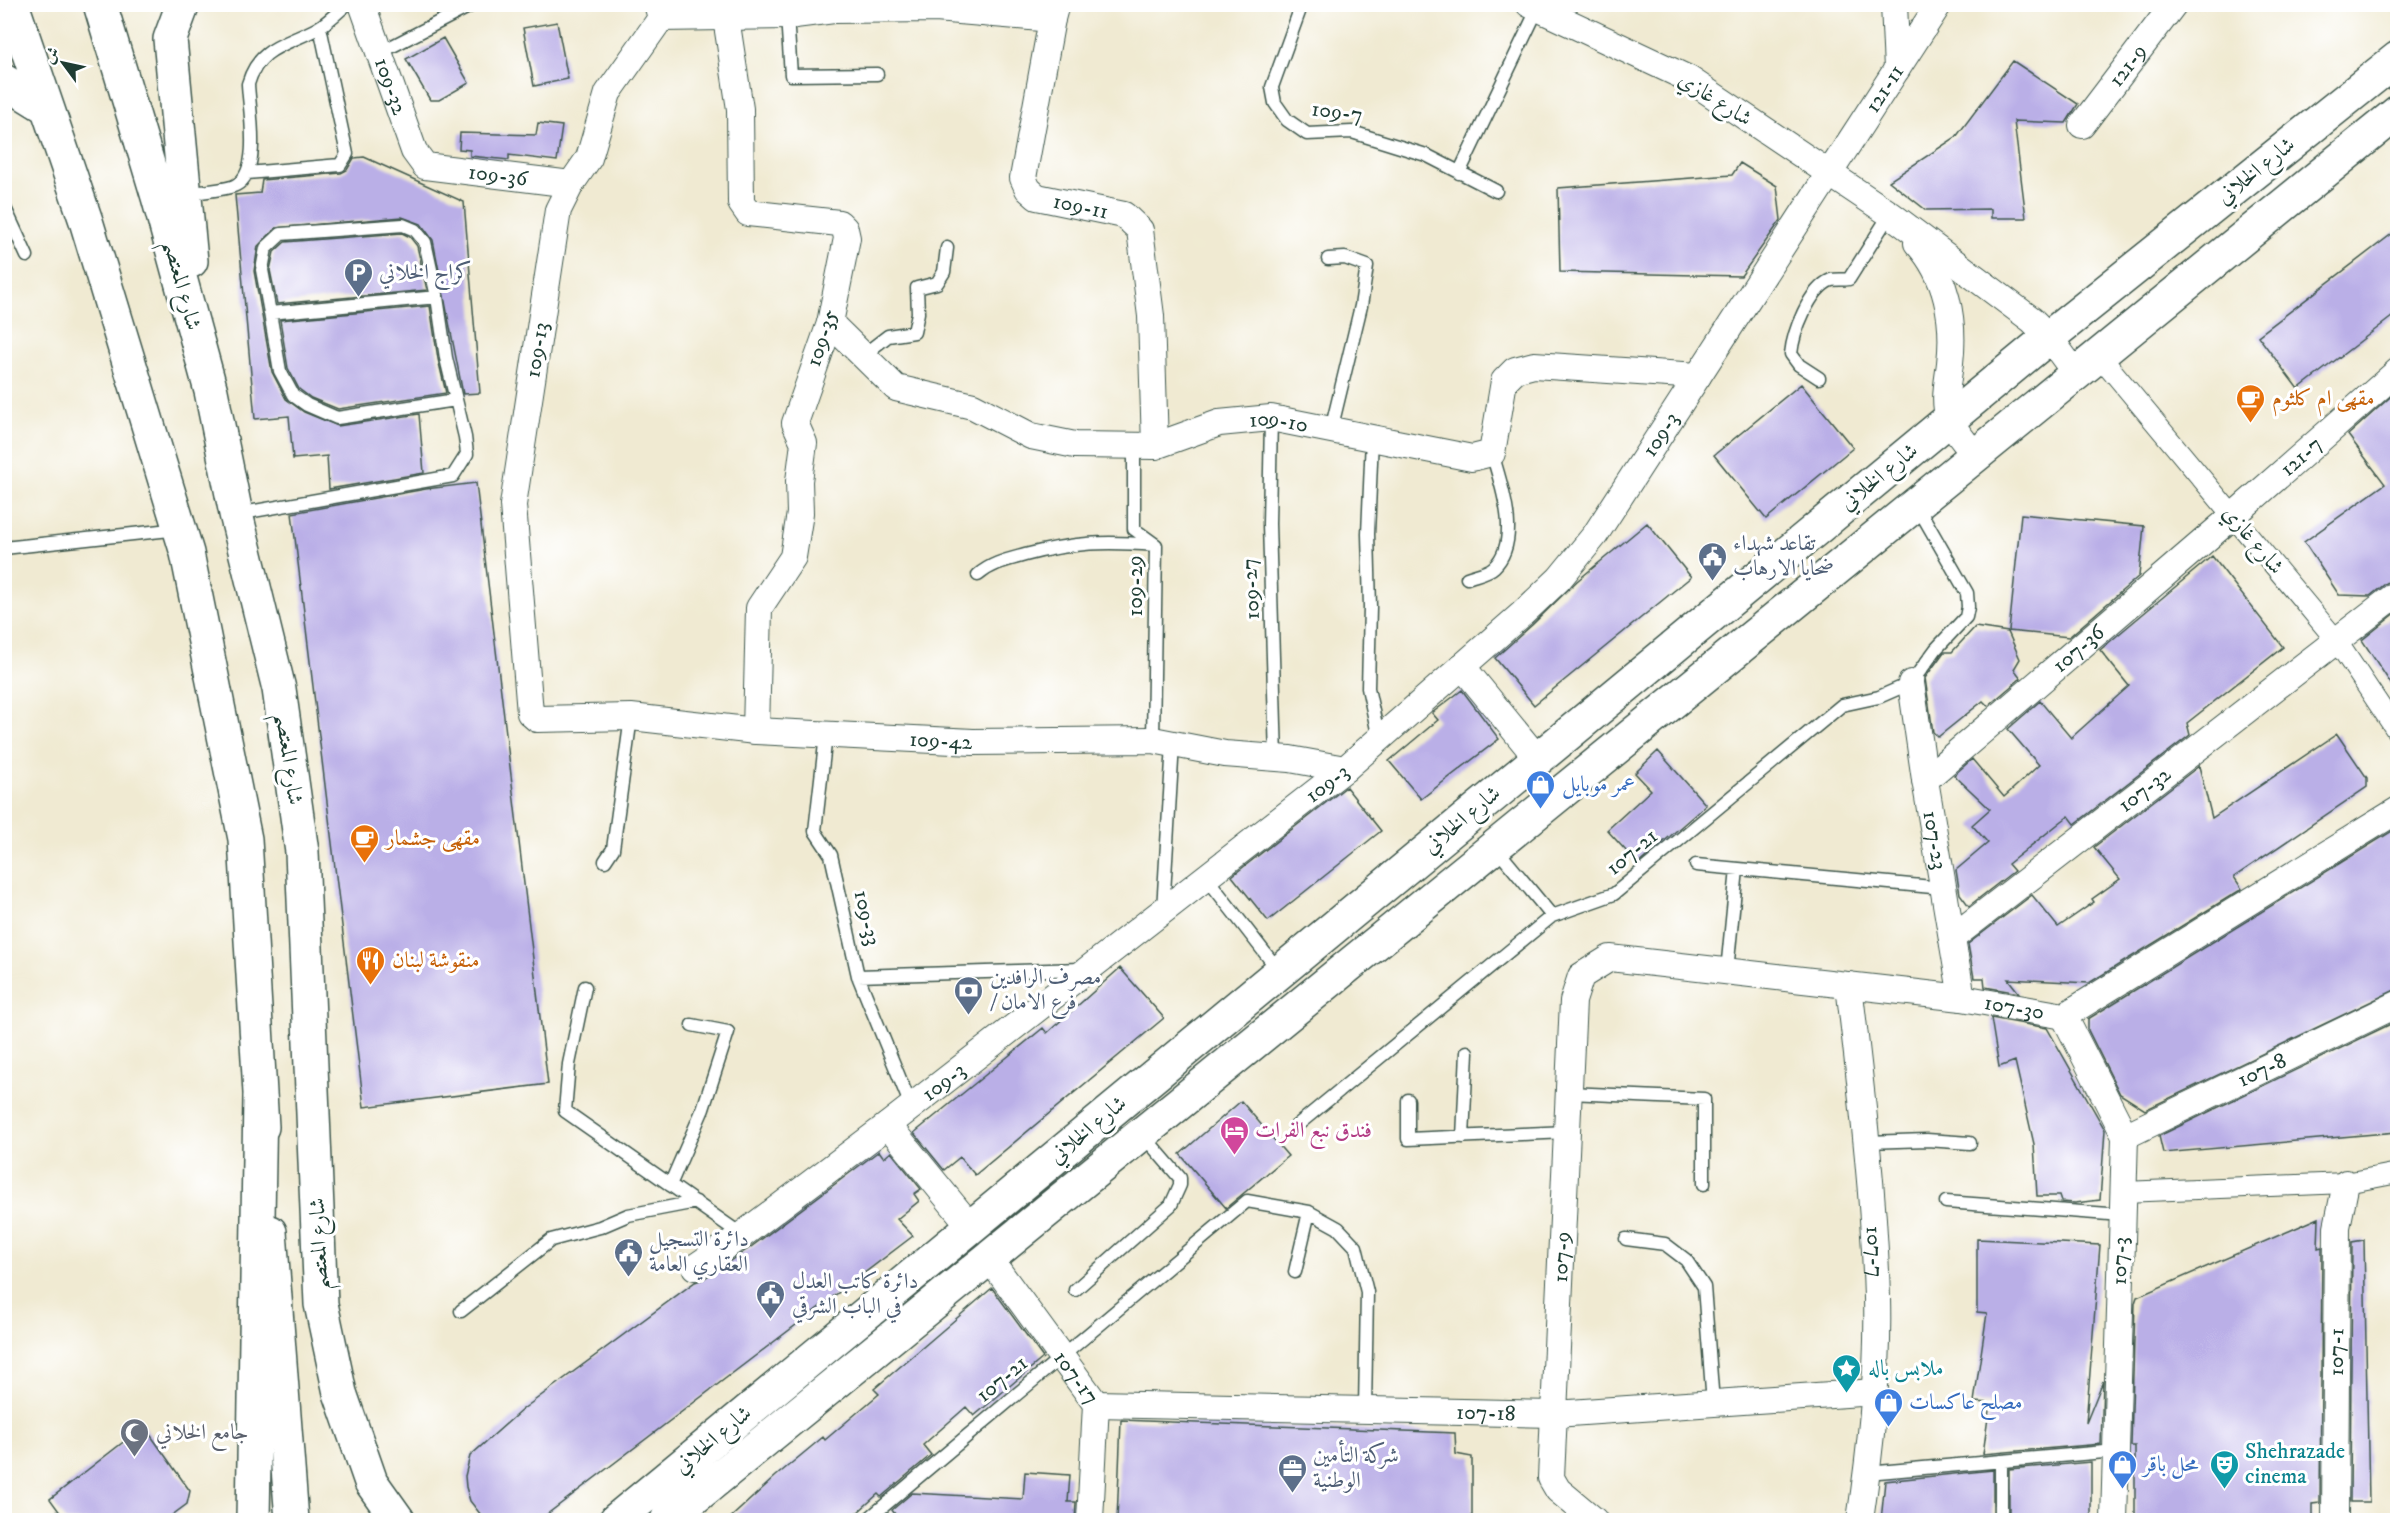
<svg xmlns="http://www.w3.org/2000/svg" width="2402" height="1525" font-family="'IM FELL DW Pica',Amiri,serif">
<style>
.building{fill:#baafe7}
.lines{fill:none;stroke-linecap:round;stroke-linejoin:round}
.service-casing{stroke:#3e574c;stroke-width:15}
.pedestrian-casing{stroke:#3e574c;stroke-width:22}
.minor-casing{stroke:#3e574c;stroke-width:28}
.secondary-casing{stroke:#3e574c;stroke-width:36}
.primary-casing{stroke:#3e574c;stroke-width:36}
.service{stroke:#fff;stroke-width:12}
.pedestrian{stroke:#fff;stroke-width:20}
.minor{stroke:#fff;stroke-width:26}
.secondary{stroke:#fff;stroke-width:33}
.primary{stroke:#fff;stroke-width:33}
.labels{text-anchor:middle;dominant-baseline:central;stroke-width:6;stroke-linejoin:round;paint-order:stroke}
.street-label{font-size:22px;fill:#1f3d34;stroke:#fff}
.service-label{font-size:22px;fill:#4e5e75;stroke:#fff;text-anchor:start}
.food-label{font-size:22px;fill:#c56008;stroke:#fff;text-anchor:start}
.shop-label{font-size:22px;fill:#366cbe;stroke:#fff;text-anchor:start}
.hotel-label{font-size:22px;fill:#b23c85;stroke:#fff;text-anchor:start}
.culture-label{font-size:22px;fill:#0d838f;stroke:#fff;text-anchor:start}
.worship-label{font-size:22px;fill:#5b616d;stroke:#fff;text-anchor:start}
</style>
<rect width="100%" height="100%" fill="#fff"/>
<filter id="ink" filterUnits="userSpaceOnUse"><feTurbulence type="fractalNoise" baseFrequency=".0167" numOctaves="2"/><feDisplacementMap in="SourceGraphic" scale="12" xChannelSelector="R" yChannelSelector="G"/><feConvolveMatrix kernelMatrix="1 2 1 2 8 2 1 2 1" color-interpolation-filters="sRGB"/></filter>
<filter id="wash" filterUnits="userSpaceOnUse"><feTurbulence type="fractalNoise" baseFrequency=".008" numOctaves="4" result="noise"/><feDisplacementMap in="SourceGraphic" scale="24" xChannelSelector="R" yChannelSelector="G"/><feGaussianBlur stdDeviation="1.35" result="paint"/><feColorMatrix in="noise" values="0 0 0 0 0 0 0 0 0 0 0 0 0 0 0 0 0 1.4 0 .05"/><feComposite in="paint" operator="in"/></filter>
<g filter="url(#wash)">
<rect width="100%" height="100%" fill="#f0ead2"/>
<g id="blocks">
<path class="building" d="M557,22L568,79L534,86L523,28Z
M443,38L469,83L439,100H430L406,59Z
M2013,61L2078,104L2066,123L2014,121L2026,218H1991V209L1926,210L1889,181L1956,137Z
M538,123L562,126L557,161L509,155V160L470,156V150L459,149L460,133L536,135Z
M364,157L464,202L480,393L463,394L433,240L421,224L402,217L276,228L258,246L254,271L272,372L286,399L304,412L338,426L419,414L424,473L329,489L327,456L293,459L289,416L255,419L235,195L260,193L262,180L341,173L347,170L354,158Z
M1740,163L1777,186L1781,220L1741,276L1560,272L1558,188L1732,175Z
M2397,230V313L2298,389L2258,336Z
M402,233L410,237L417,246L427,290L277,304L270,270L274,252L285,242Z
M430,306L438,359L446,393L338,409L311,398L299,389L288,368L280,320Z
M1801,384L1853,448L1766,519L1714,455Z
M2397,391V578L2389,581L2370,596L2339,595L2304,542L2385,484L2348,435Z
M476,483L548,1084L364,1107L292,513L426,489Z
M2021,514L2144,526L2139,576L2069,637L2009,631Z
M1647,523L1691,577L1534,705L1495,658L1532,625L1577,581Z
M2212,556L2283,647L2187,723L2190,735L2075,824L2069,816L2062,821L2008,864L2014,871L1969,906L1960,894L1956,870L1988,843L1972,825L1990,809L1954,775L1972,759L2004,797L2039,765L2008,729L2040,701L2071,738L2129,686L2100,650Z
M2397,612V693L2362,640Z
M1975,627L2008,632L2020,659L2014,669L2021,678L1988,706L1983,701L1938,737L1933,732L1925,678L1944,652H1952Z
M1462,690L1499,739L1421,799L1389,761L1438,720L1432,713Z
M2337,734L2367,778V787L2234,877L2242,889L2089,983L2008,979L2019,993L1985,987L1984,978H1974L1968,944L2032,895L2058,927L2094,902L2092,899L2120,879L2094,847L2199,766L2212,818Z
M1658,751L1706,805L1638,864L1607,830L1651,790L1635,773Z
M1346,787L1381,831L1268,921L1232,876Z
M2397,828V989L2145,1110L2120,1094L2088,1030V1019Z
M1120,968L1164,1018L975,1175L960,1157L944,1170L914,1133L1043,1028L1047,1033Z
M1991,1018L2047,1028L2105,1130L2100,1200L2075,1203L2061,1202L2059,1196H2037L2034,1144L2015,1061L1999,1067Z
M2397,1021V1132L2163,1153L2159,1136Z
M1241,1101L1288,1156L1226,1208L1180,1154Z
M879,1151L884,1158L891,1152L921,1189L914,1194L919,1201L897,1219L913,1236L538,1521H489L481,1515L470,1501L466,1487L465,1476L470,1456L523,1409L695,1282L703,1279L751,1247Z
M2319,1218L2318,1248L2322,1247L2320,1503L2312,1504V1521H2135V1446H2131L2135,1303L2137,1297Z
M1977,1239L2100,1245L2086,1423L2103,1381L2101,1444L1983,1454L1990,1403L1974,1402L1987,1313L1977,1312Z
M2364,1240L2369,1502H2350L2352,1242Z
M992,1288L1043,1358L974,1416L966,1407L923,1445L931,1455L881,1497L878,1494L848,1521H727L776,1476L823,1437L825,1440L879,1394L874,1389Z
M1121,1420L1455,1433L1456,1454L1472,1457V1521H1117Z
M144,1426L190,1491L187,1504L164,1521H66L50,1499Z
M2091,1462V1521H2009V1469Z
M1993,1470V1521H1881L1885,1481Z
M1025,1472L1070,1475L1068,1502H1076L1075,1521H900L892,1510L912,1493L1023,1499Z"/>
</g>
</g>
<g filter="url(#ink)">
<use href="#blocks" fill-opacity="0" stroke="#3e574c" stroke-width="1.5"/>
<g class="lines">
<defs>
<path id="service" d="M1302,4L1272,87L1275,103L1287,120L1307,134L1352,132L1426,155L1496,191
M787,16L791,75L877,74
M379,53L474,4
M247,173L340,165L347,154L320,27
M1459,173L1538,8
M186,194C196,192 228,190 236,185C262,171 249,109 248,84C259,46 287,45 318,28C328,22 338,12 347,4
M4,206L27,256
M1328,259L1345,258L1367,266L1361,306L1331,430
M437,297L270,313L280,371L293,395L307,405L337,418L456,400
M862,356L888,336L914,332L918,313L917,288L937,283L944,272L947,248
M1819,378L1799,365L1791,354C1793,333 1809,289 1831,280C1836,279 1844,280 1849,279L1890,214
M1271,418L1269,524L1276,758
M1372,438L1368,534L1370,607L1368,688L1379,739
M1134,445V529L1156,545L1153,740
M237,514L453,476L467,454L465,437L446,358L437,297L425,242L415,230L403,225L281,234L266,248L262,270L270,313
M4,548L179,529
M978,575C992,563 1007,560 1025,555C1075,542 1104,541 1155,545
M1467,578C1474,575 1488,573 1494,567C1522,540 1501,485 1492,453
M826,735L815,831L831,855L858,976L911,1106
M1495,847L1552,916
M605,861L613,849L631,717
M1696,865L1943,888
M1206,877L1279,971
M1163,910L1173,744
M1727,971L1737,869
M858,976L1081,969
M585,987L569,1064L565,1111L742,1235
M1569,1093L1704,1099V1184
M1408,1100V1139L1567,1132
M1295,1127L1552,916L1614,894L1842,705L1879,697L1911,683L1936,649L1966,617L1968,607L1967,593L1916,504
M1463,1137L1467,1052
M1867,1142L1927,1140L1970,1143
M670,1185L703,1109L728,1032L692,1025
M1946,1202L2122,1215
M1626,1239L1665,1244L1686,1260L1704,1287L1713,1403
M1295,1272L1309,1212
M1075,1290L1171,1205L1180,1185V1178L1143,1135
M461,1311L551,1240L600,1227L628,1215L696,1202
M2001,1461V1520
M1867,1473L2116,1451
M867,1520L1247,1201L1309,1212L1338,1228L1356,1247L1367,1292L1365,1410"/>
<path id="pedestrian" d="M2099,355L2336,640L2398,733
M2123,1192L2346,1183L2398,1173"/>
<g id="minor">
<path id="s1" d="M362,4L414,151L425,166L571,184"/>
<path id="s2" d="M657,4L661,18L608,93L589,158L571,184L558,210L513,505L530,713L537,719L631,717L756,731L973,742L1153,740L1225,754L1290,759L1345,769"/>
<path id="s3" d="M1056,4L1052,19L1023,178L1028,189L1037,197L1124,215L1140,230L1151,316L1155,446"/>
<path d="M1529,4L1689,79L1890,214L2032,320L2049,337L2076,374"/>
<path d="M1894,4L1897,69"/>
<path d="M661,18L787,16L834,10L936,9L1052,19"/>
<path d="M726,18L740,109L741,203L748,213L839,223L845,229L847,238L830,323L795,423L804,443L799,481L800,513L793,557L759,608L756,731"/>
<path id="s4" d="M2082,125L2174,4"/>
<path d="M1917,243C1947,276 1955,320 1950,363C1948,381 1943,400 1949,418C1954,431 1967,444 1975,456"/>
<path id="s5" d="M830,323L896,388L973,406L1031,436L1075,445L1155,446L1219,423L1271,418L1472,458L1492,453L1504,381L1515,370L1534,365L1698,376"/>
<path d="M1462,666L1537,758"/>
<path id="s6" d="M1911,683L1925,780L1962,998"/>
<path id="s7" d="M1925,780L2233,516L2398,371"/>
<path id="s8" d="M1952,938L2398,593"/>
<path id="s9" d="M1849,985C1861,1089 1874,1193 1877,1298C1879,1373 1871,1447 1860,1520"/>
<path d="M2064,1016L2125,1136L2114,1520"/>
<path d="M888,1125L971,1227"/>
<path id="s10" d="M2125,1136L2398,1004"/>
<path id="s11" d="M989,1258L1096,1404L1090,1520"/>
<path id="s12" d="M695,1267L742,1235L888,1125L1345,769L1522,614L1559,579L1595,535L1939,4"/>
<path id="s13" d="M1096,1404L1555,1414L1875,1392"/>
<path id="s14" d="M1594,1520L1558,1490L1551,1478L1573,1001L1581,976L1610,958L1962,998L2064,1016L2398,810"/>
<path id="s15" d="M2335,1520L2337,1227L2346,1183"/>
</g>
<path id="secondary" d="M12,4L86,221L187,553L245,839L262,1127
M100,4L158,197L211,391L236,514L279,689L302,852L321,1304L340,1393L371,1482L398,1520
M183,4L170,39L191,261
M4,81L46,107
M270,1232L292,1520
M616,1520L2049,337L2398,58
M667,1520L2398,112"/>
<path id="primary" d="M253,1520L260,1098"/>
</defs>
<use href="#service" class="service-casing"/>
<use href="#pedestrian" class="pedestrian-casing"/>
<use href="#minor" class="minor-casing"/>
<use href="#secondary" class="secondary-casing"/>
<use href="#primary" class="primary-casing"/>
<use href="#service" class="service"/>
<use href="#pedestrian" class="pedestrian"/>
<use href="#minor" class="minor"/>
<use href="#secondary" class="secondary"/>
<use href="#primary" class="primary"/>
</g>
</g>
<defs>
<symbol id="parking-pin" viewBox="-11 -11 22 30"><path d="M0 17L-7.5 6A9.5 9.5 0 1 1 7.5 6Z" fill="#5c6f8a" stroke="#fff"/><path d="M-3.5-5.5H1a3.5 3.5 0 0 1 0 7H-1V5.5H-3.5ZM-1-3.4V-.6H.8a1.4 1.4 0 0 0 0-2.8Z" fill="#fff"/></symbol>
<symbol id="cafe-pin" viewBox="-11 -11 22 30"><path d="M0 17L-7.5 6A9.5 9.5 0 1 1 7.5 6Z" fill="#e8710a" stroke="#fff"/><path d="M-5.5-4.5H6V0H3Q3 3.5 0 3.5H-2.5Q-5.5 3.5-5.5 0ZM3-3.2v2h1.7v-2ZM-6 4.5H4V6H-6Z" fill="#fff"/></symbol>
<symbol id="civic-pin" viewBox="-11 -11 22 30"><path d="M0 17L-7.5 6A9.5 9.5 0 1 1 7.5 6Z" fill="#5c6f8a" stroke="#fff"/><path d="M-.6-6.5H3V-4.5H.6V-3L4-1V1h2V6H-6V1h2V-1L-.6-3ZM-1.2 2.5V6h2.4V2.5Z" fill="#fff"/></symbol>
<symbol id="shop-pin" viewBox="-11 -11 22 30"><path d="M0 17L-7.5 6A9.5 9.5 0 1 1 7.5 6Z" fill="#3f7fe0" stroke="#fff"/><path d="M-5-2.5h2.3a2.7 3.5 0 0 1 5.4 0H5L5.5 6h-11ZM-1.5-2.5h3a1.5 2.3 0 0 0-3 0Z" fill="#fff"/></symbol>
<symbol id="restaurant-pin" viewBox="-11 -11 22 30"><path d="M0 17L-7.5 6A9.5 9.5 0 1 1 7.5 6Z" fill="#e8710a" stroke="#fff"/><path d="M-5-6h1v4h1v-4h1v4h1v-4h1v5L-1.5 .5V6h-2V.5L-5-1ZM5-6V6H3V1.5H1.5Q1.5-4 5-6Z" fill="#fff"/></symbol>
<symbol id="bank-pin" viewBox="-11 -11 22 30"><path d="M0 17L-7.5 6A9.5 9.5 0 1 1 7.5 6Z" fill="#5c6f8a" stroke="#fff"/><path d="M-6-4H6V4H-6ZM0-2.3a2.3 2.3 0 1 0 0 4.6a2.3 2.3 0 1 0 0-4.6Z" fill="#fff"/></symbol>
<symbol id="hotel-pin" viewBox="-11 -11 22 30"><path d="M0 17L-7.5 6A9.5 9.5 0 1 1 7.5 6Z" fill="#d1479c" stroke="#fff"/><path d="M-6-4.5h1.5V1H6V5H4.5V3h-9V5H-6ZM-4 0a1.8 1.8 0 1 1 3.6 0ZM.5 0V-2.5h3Q6-2.5 6 0Z" fill="#fff"/></symbol>
<symbol id="sight-pin" viewBox="-11 -11 22 30"><path d="M0 17L-7.5 6A9.5 9.5 0 1 1 7.5 6Z" fill="#0f9aa8" stroke="#fff"/><path d="M0-6L1.8-2.2L6-1.7L2.9 1.2L3.7 5.4L0 3.3L-3.7 5.4L-2.9 1.2L-6-1.7L-1.8-2.2Z" fill="#fff"/></symbol>
<symbol id="mosque-pin" viewBox="-11 -11 22 30"><path d="M0 17L-7.5 6A9.5 9.5 0 1 1 7.5 6Z" fill="#6b7280" stroke="#fff"/><path d="M3.5-4.9A6 6 0 1 0 3.5 4.9A5 5 0 1 1 3.5-4.9Z" fill="#fff"/></symbol>
<symbol id="theatre-pin" viewBox="-11 -11 22 30"><path d="M0 17L-7.5 6A9.5 9.5 0 1 1 7.5 6Z" fill="#0f9aa8" stroke="#fff"/><path d="M-5-5.5Q0-4 5-5.5V0Q5 5 0 6Q-5 5-5 0ZM-3.3-2.5H-1v1.5H-3.3ZM1-2.5H3.3v1.5H1ZM-2.8 1Q0 5.5 2.8 1Z" fill="#fff"/></symbol>
<symbol id="office-pin" viewBox="-11 -11 22 30"><path d="M0 17L-7.5 6A9.5 9.5 0 1 1 7.5 6Z" fill="#5c6f8a" stroke="#fff"/><path d="M-6-3h4V-5.5h4V-3h4V5H-6ZM-1-4.5V-3h2v-1.5ZM-6 0V1H6V0Z" fill="#fff"/></symbol>
</defs>
<g fill-rule="evenodd">
<use href="#parking-pin" x="342" y="256" width="33" height="45"/>
<use href="#cafe-pin" x="2234" y="382" width="33" height="45"/>
<use href="#civic-pin" x="1696" y="540" width="33" height="45"/>
<use href="#shop-pin" x="1524" y="768" width="33" height="45"/>
<use href="#cafe-pin" x="348" y="822" width="33" height="45"/>
<use href="#restaurant-pin" x="354" y="944" width="33" height="45"/>
<use href="#bank-pin" x="952" y="974" width="33" height="45"/>
<use href="#hotel-pin" x="1218" y="1114" width="33" height="45"/>
<use href="#civic-pin" x="612" y="1236" width="33" height="45"/>
<use href="#civic-pin" x="754" y="1278" width="33" height="45"/>
<use href="#sight-pin" x="1830" y="1352" width="33" height="45"/>
<use href="#shop-pin" x="1872" y="1386" width="33" height="45"/>
<use href="#mosque-pin" x="118" y="1416" width="33" height="45"/>
<use href="#shop-pin" x="2106" y="1448" width="33" height="45"/>
<use href="#theatre-pin" x="2208" y="1448" width="33" height="45"/>
<use href="#office-pin" x="1276" y="1452" width="33" height="45"/>
</g>
<g class="labels">
<g class="street-label">
<text stroke="none"><textPath href="#s4" startOffset="75">121-9</textPath></text>
<text stroke="none"><textPath href="#s1" startOffset="87">109-32</textPath></text>
<text stroke="none"><textPath href="#s12" startOffset="1694">121-11</textPath></text>
<text transform="translate(1715 99) rotate(32)">شارع غازي</text>
<text transform="translate(1337 112) rotate(7)">109-7</text>
<text transform="translate(2256 171) rotate(-39)">شارع الخلاني</text>
<text stroke="none"><textPath href="#s1" startOffset="248">109-36</textPath></text>
<text stroke="none"><textPath href="#s3" startOffset="246">109-11</textPath></text>
<text transform="translate(182 285) rotate(75)">شارع المعتصم</text>
<text transform="translate(822 338) rotate(-72)">109-35</text>
<text transform="translate(537 350) rotate(-81)">109-13</text>
<text stroke="none"><textPath href="#s5" startOffset="490">109-10</textPath></text>
<text stroke="none"><textPath href="#s12" startOffset="1282">109-3</textPath></text>
<text stroke="none"><textPath href="#s7" startOffset="496">121-7</textPath></text>
<text transform="translate(1879 477) rotate(-39)">شارع الخلاني</text>
<text transform="translate(2253 540) rotate(50)">شارع غازي</text>
<text transform="translate(1135 586) rotate(-90)">109-29</text>
<text transform="translate(1251 589) rotate(-93)">109-27</text>
<text stroke="none"><textPath href="#s7" startOffset="202">107-36</textPath></text>
<text stroke="none"><textPath href="#s2" startOffset="1156">109-42</textPath></text>
<text transform="translate(289 759) rotate(82)">شارع المعتصم</text>
<text stroke="none"><textPath href="#s12" startOffset="796">109-3</textPath></text>
<text stroke="none"><textPath href="#s8" startOffset="243">107-32</textPath></text>
<text transform="translate(1462 820) rotate(-40)">شارع الخلاني</text>
<text stroke="none"><textPath href="#s6" startOffset="159">107-23</textPath></text>
<text transform="translate(1632 852) rotate(-40)">107-21</text>
<text transform="translate(867 918) rotate(77)">109-33</text>
<text stroke="none"><textPath href="#s14" startOffset="1006">107-30</textPath></text>
<text stroke="none"><textPath href="#s10" startOffset="152">107-8</textPath></text>
<text stroke="none"><textPath href="#s12" startOffset="310">109-3</textPath></text>
<text transform="translate(1088 1130) rotate(-40)">شارع الخلاني</text>
<text transform="translate(319 1244) rotate(-92)">شارع المعتصم</text>
<text stroke="none"><textPath href="#s9" startOffset="268">107-7</textPath></text>
<text stroke="none"><textPath href="#s14" startOffset="282">107-9</textPath></text>
<text transform="translate(2120 1261) rotate(-88)">107-3</text>
<text stroke="none"><textPath href="#s15" startOffset="168">107-1</textPath></text>
<text transform="translate(1002 1379) rotate(-40)">107-21</text>
<text stroke="none"><textPath href="#s11" startOffset="148">107-17</textPath></text>
<text stroke="none"><textPath href="#s13" startOffset="390">107-18</textPath></text>
<text transform="translate(713 1440) rotate(-40)">شارع الخلاني</text>
</g>
<g class="service-label">
<text x="379" y="272">كراج الخلاني</text>
<text x="1733" y="543">تقاعد شهداء<tspan x="1733" dy="25">ضحايا الارهاب</tspan></text>
<text x="990" y="977">مصرف الرافدين<tspan x="990" dy="25">/ فرع الامان</tspan></text>
<text x="649" y="1239">دائرة التسجيل<tspan x="649" dy="25">العقاري العامة</tspan></text>
<text x="792" y="1281">دائرة كاتب العدل<tspan x="792" dy="25">في الباب الشرقي</tspan></text>
<text x="1313" y="1455">شركة التأمين<tspan x="1313" dy="25">الوطنية</tspan></text>
</g>
<g class="food-label">
<text x="2272" y="398">مقهى ام كلثوم</text>
<text x="386" y="838">مقهى جشمار</text>
<text x="392" y="960">منقوشة لبنان</text>
</g>
<g class="shop-label">
<text x="1562" y="784">عمر موبايل</text>
<text x="1909" y="1402">مصلح عاكسات</text>
<text x="2143" y="1464">محل باقر</text>
</g>
<g class="hotel-label">
<text x="1255" y="1130">فندق نبع الفرات</text>
</g>
<g class="culture-label">
<text x="1868" y="1368">ملابس باله</text>
<text x="2245" y="1451">Shehrazade<tspan x="2245" dy="25">cinema</tspan></text>
</g>
<g class="worship-label">
<text x="156" y="1432">جامع الخلاني</text>
</g>
</g>
<rect width="2402" height="1525" fill="none" stroke="#fff" stroke-width="24"/>
<g transform="translate(63 63) rotate(303)" stroke="#ffffff" stroke-width="4.5" paint-order="stroke">
<path d="M0-4.5L10 22L0 15L-10 22Z" fill="#1f3d34"/>
<text y="-9" font-size="16" font-weight="bold" text-anchor="middle" fill="#1f3d34">ش</text>
</g>
</svg>
